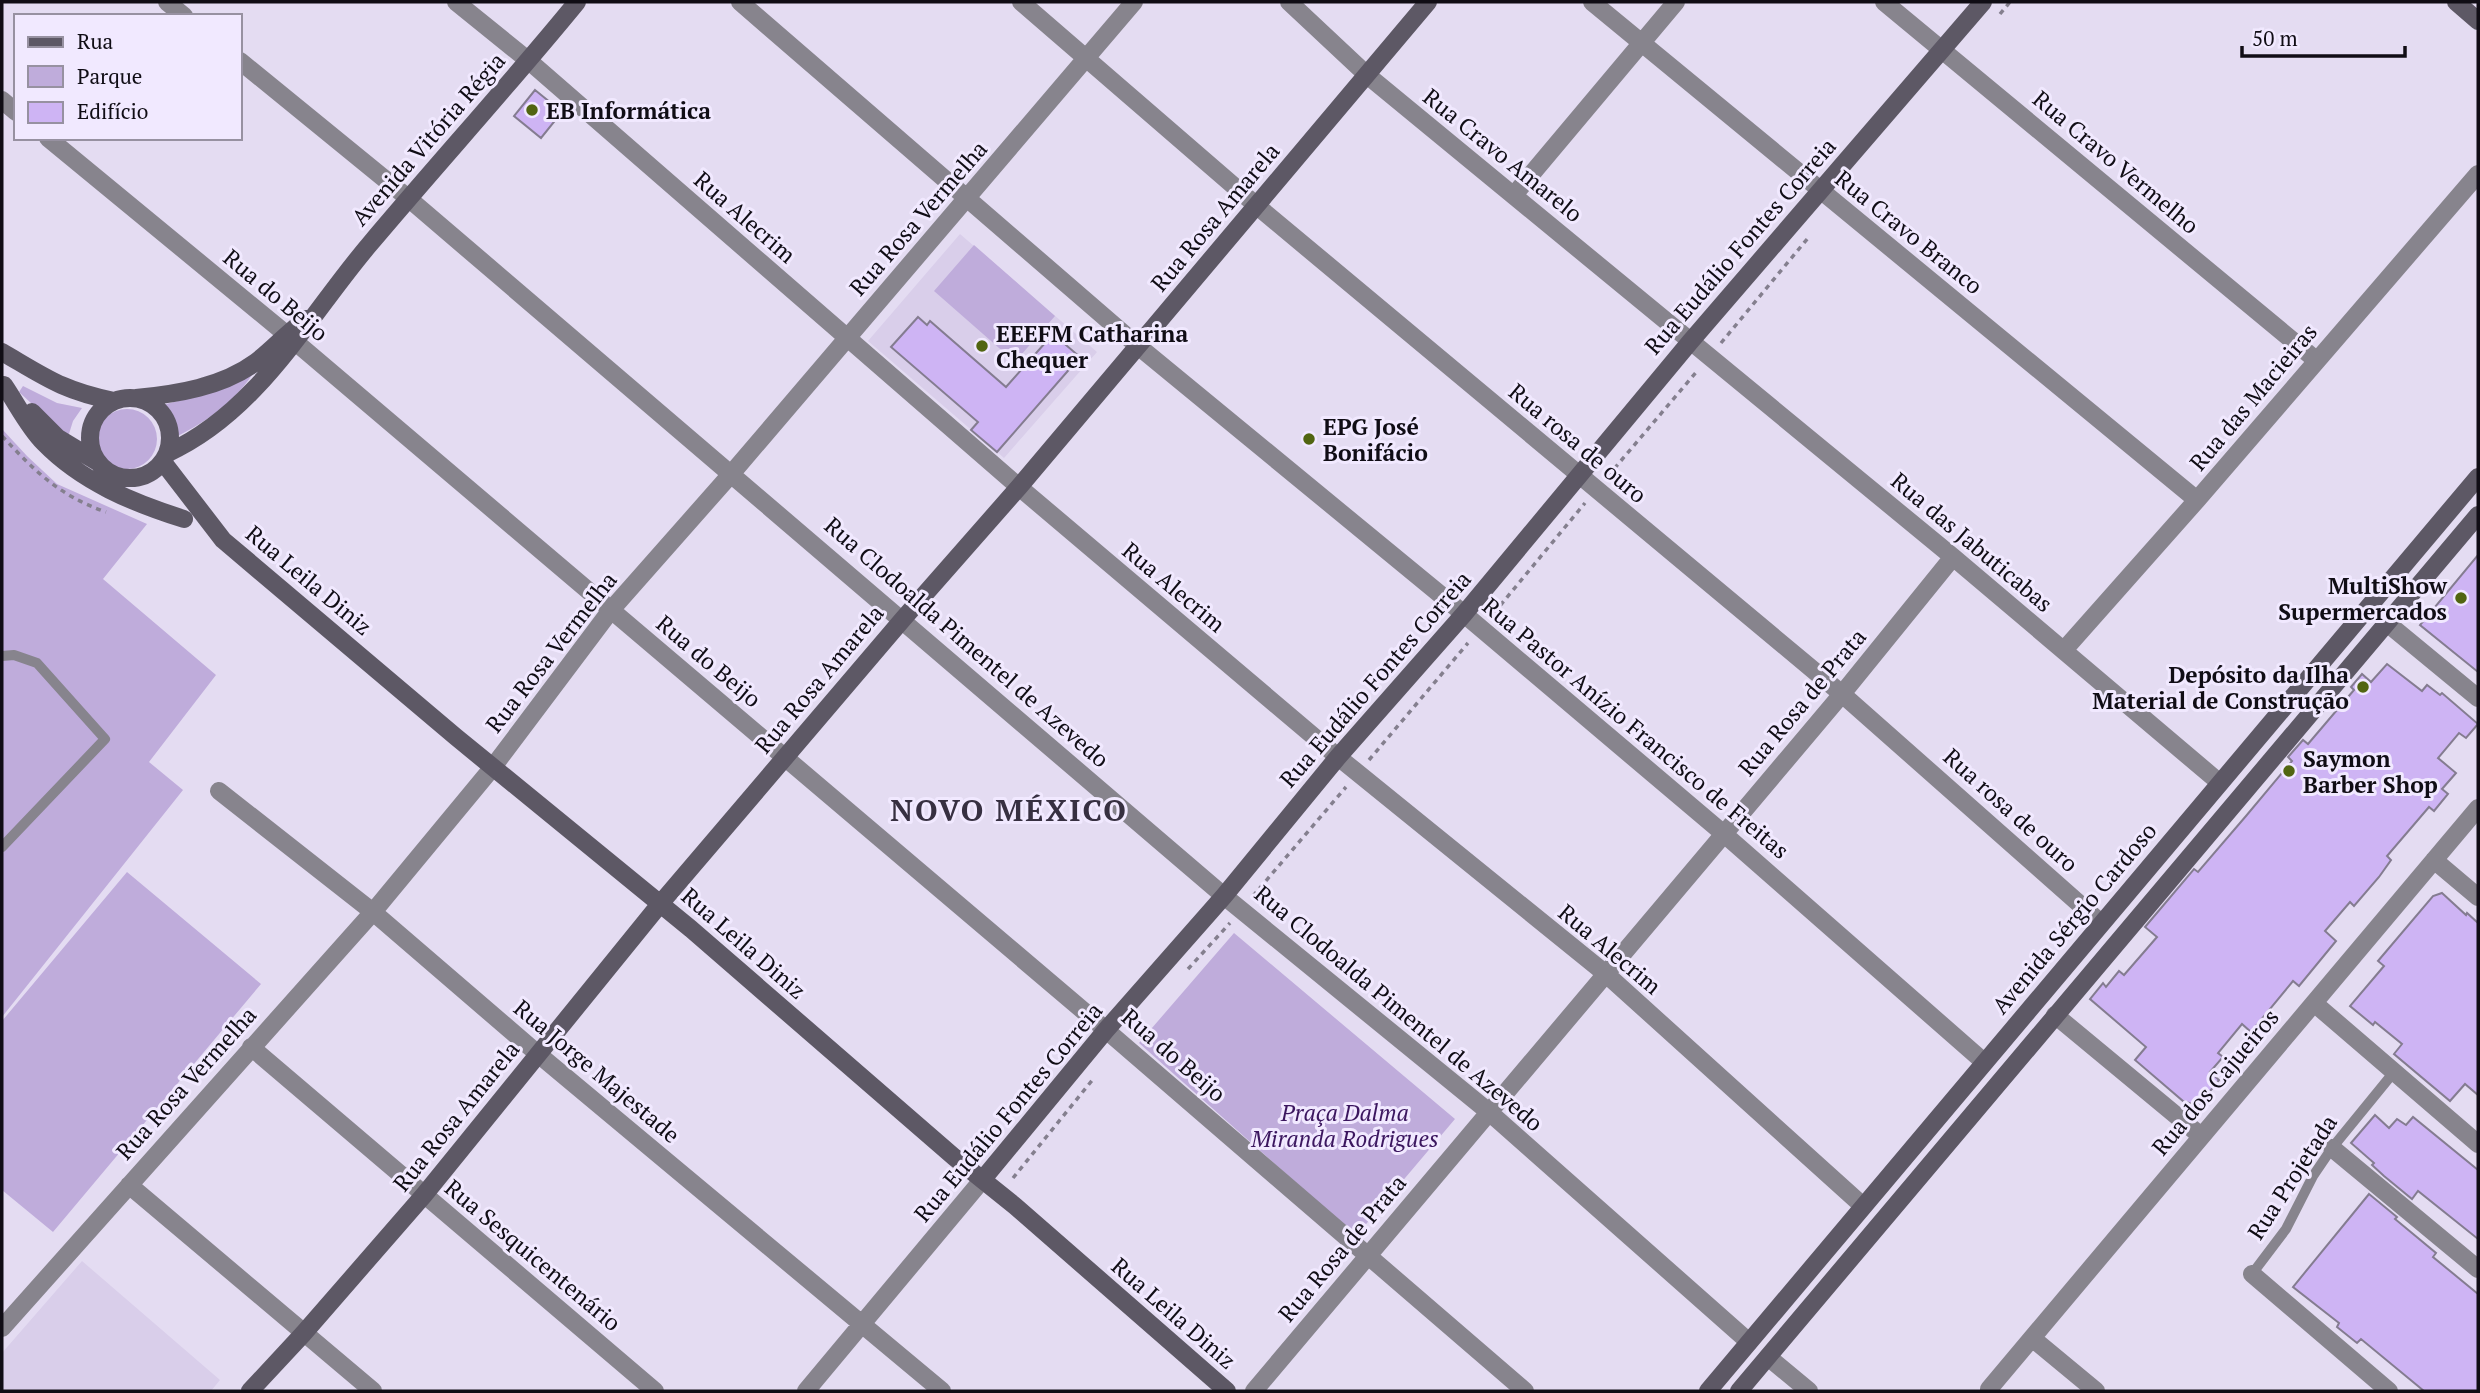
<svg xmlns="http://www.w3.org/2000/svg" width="2480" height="1393" font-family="'PT Serif',serif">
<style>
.built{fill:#d9ceea}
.green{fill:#bfacdb}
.building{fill:#ceb4f4;stroke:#847c90;stroke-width:2}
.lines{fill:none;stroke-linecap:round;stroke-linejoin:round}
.path{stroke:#847f8e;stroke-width:3.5;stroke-dasharray:5 5;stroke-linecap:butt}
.lane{stroke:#87848d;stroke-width:10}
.street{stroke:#87848d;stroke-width:18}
.secondary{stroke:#5d5865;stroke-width:18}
.poi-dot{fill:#516511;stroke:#f1e9ff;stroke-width:2.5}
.labels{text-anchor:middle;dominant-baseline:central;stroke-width:6;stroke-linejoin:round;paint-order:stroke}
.poi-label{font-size:23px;font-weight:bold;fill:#100d15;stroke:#f1e9ff;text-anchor:start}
.street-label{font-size:23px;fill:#100d15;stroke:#f1e9ff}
.park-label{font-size:23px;font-style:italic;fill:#3b165f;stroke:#f1e9ff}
.district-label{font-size:30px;font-weight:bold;letter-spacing:2px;fill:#373041;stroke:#f1e9ff}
</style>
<rect width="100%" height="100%" fill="#e4dcf2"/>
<path class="built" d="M960,234L1097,352L1004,458L868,341Z
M82,1261L220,1380L211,1391H2V1353Z"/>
<path class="green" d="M974,245L1055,316L1015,362L934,291Z
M256,369C236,401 209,420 176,437L170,414L162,405L182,400Z
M23,386L57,403L82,408L73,421L68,437L19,392Z
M97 439a30 30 0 1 1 60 0a30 30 0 1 1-60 0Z
M2,429L27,456L57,484L147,524L103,579L216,675L149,762L183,790L2,1017Z
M127,872L261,984L53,1232L2,1190V1021Z
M1234,933L1455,1119L1356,1236L1139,1043Z"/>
<path class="building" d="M535,90L562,112L541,138L514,116Z
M918,317L927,325L930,321L1006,387L1053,334L1080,357L997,452L971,430L978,422L891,347Z
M2478,555V672L2420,625Z
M2387,664L2422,691L2427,685L2440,695L2442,693L2478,724L2466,738L2459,733L2438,758L2456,773L2442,789L2448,794L2434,811L2429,807L2387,856L2391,860L2379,877L2354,906L2350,902L2325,931L2336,941L2299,986L2293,981L2251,1032L2242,1024L2218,1053L2223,1057L2210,1072L2219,1080L2198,1106L2183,1101L2135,1060L2146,1047L2090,999L2103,983L2106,987L2119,971L2124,975L2157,937L2145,927L2194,869L2198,872L2246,816L2292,761L2288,757L2303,740L2308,744L2354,690L2351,687L2362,674L2371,682Z
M2442,893L2466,915L2467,913L2478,923V1095L2465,1084L2450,1101L2394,1054L2402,1044L2375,1022L2373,1025L2350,1006L2384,966L2378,961L2433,896Z
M2375,1115L2389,1128L2397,1119L2406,1125L2413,1117L2478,1170V1239L2418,1191L2412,1199L2384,1176L2372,1165L2374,1163L2351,1143Z
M2369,1194L2397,1217L2395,1219L2436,1253L2433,1257L2478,1294V1391H2424L2361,1339L2357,1343L2337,1327L2339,1323L2293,1287Z"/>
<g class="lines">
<path class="path" d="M2000,14L2010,2
M1721,343L1808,238
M2,436C36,472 58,495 106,512
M1608,476L1698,370
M1494,613L1585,503
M1369,760L1468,643
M1253,896L1346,787
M1188,969L1230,923
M1013,1178L1094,1078"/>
<path class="lane" d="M2,656L14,655L37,663L105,739L2,847
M2252,1274L2286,1229L2313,1176L2332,1148L2394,1072"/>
<path class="street" d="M167,2L184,16
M456,2L529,61L1019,487L1338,757L1606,974L1863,1206
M740,2L1138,346L1464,614L1724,834L1984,1062
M1021,2L1257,206L1842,694L2101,923
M1289,2L1367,75L1953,557L2220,783
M1592,2L2197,500
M1884,2L2316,360
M240,61L408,198L1224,896L1489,1112L1749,1342
M2,100L16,112
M48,138L286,334L1106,1030L1525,1391
M1514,195L1676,2
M2387,623L2478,698
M2064,650L2197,500L2478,174
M219,791L373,912L538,1054L942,1391
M2434,860L2478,897
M2314,1003L2478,1144
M2055,1015L2201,1136
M251,1047L655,1391
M2332,1148L2478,1269
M129,1185L373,1391
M2252,1274L2389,1391
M2,1328L373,912L493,767L611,610L732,473L1134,2
M2032,1338L2096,1391
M1768,1357L1809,1391
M1989,1389L2478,808
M806,1391L983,1179
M1254,1391L1842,694L1953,557"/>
<path class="secondary" d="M2456,2L2478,21
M2,352C45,377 63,391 114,401
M4,385C17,404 28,427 44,443C82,482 133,503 184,519
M136,398C177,394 222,387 256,362C273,349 288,332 306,319
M90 438a40 40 0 1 1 80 0a40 40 0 1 1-80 0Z
M32,412L58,438L96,461
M168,453C259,411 307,318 369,245C438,163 510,84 577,2
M163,462L223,540L456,737L691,929L954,1157L1015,1206L1227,1391
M983,1179L1106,1030L1224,896L1338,757L1464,614L1690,342L1983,2
M250,1391L303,1334L424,1195L660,904L903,619L1019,487L1428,2
M1708,1391L2478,477
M1739,1391L2478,515"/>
</g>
<g class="poi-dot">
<circle cx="532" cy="110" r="7"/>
<circle cx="982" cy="346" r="7"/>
<circle cx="1309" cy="439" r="7"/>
<circle cx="2461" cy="598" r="7"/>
<circle cx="2363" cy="687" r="7"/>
<circle cx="2289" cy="771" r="7"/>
</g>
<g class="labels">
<g class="poi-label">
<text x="546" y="110">EB Informática</text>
<text x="996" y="333">EEEFM Catharina<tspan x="996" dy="26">Chequer</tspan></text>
<text x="1323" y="426">EPG José<tspan x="1323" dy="26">Bonifácio</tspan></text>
<text x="2447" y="585" text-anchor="end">MultiShow<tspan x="2447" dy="26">Supermercados</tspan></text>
<text x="2349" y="674" text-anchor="end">Depósito da Ilha<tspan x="2349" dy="26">Material de Construção</tspan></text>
<text x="2303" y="758">Saymon<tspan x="2303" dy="26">Barber Shop</tspan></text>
</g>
<g class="street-label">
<text transform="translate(428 139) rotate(-49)">Avenida Vitória Régia</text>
<text transform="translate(1503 155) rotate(39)">Rua Cravo Amarelo</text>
<text transform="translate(2116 162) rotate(40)">Rua Cravo Vermelho</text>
<text transform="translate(745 217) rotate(41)">Rua Alecrim</text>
<text transform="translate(1215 217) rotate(-50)">Rua Rosa Amarela</text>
<text transform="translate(918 218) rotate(-49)">Rua Rosa Vermelha</text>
<text transform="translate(1909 232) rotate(39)">Rua Cravo Branco</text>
<text transform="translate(1740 246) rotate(-49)">Rua Eudálio Fontes Correia</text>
<text transform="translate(276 295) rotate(40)">Rua do Beijo</text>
<text transform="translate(2253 397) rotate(-50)">Rua das Macieiras</text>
<text transform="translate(1578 443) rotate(40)">Rua rosa de ouro</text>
<text transform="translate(1972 542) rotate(40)">Rua das Jabuticabas</text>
<text transform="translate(309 580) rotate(40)">Rua Leila Diniz</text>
<text transform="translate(1174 587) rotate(40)">Rua Alecrim</text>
<text transform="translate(967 642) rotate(41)">Rua Clodoalda Pimentel de Azevedo</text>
<text transform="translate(551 652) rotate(-52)">Rua Rosa Vermelha</text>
<text transform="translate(709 661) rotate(40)">Rua do Beijo</text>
<text transform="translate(819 679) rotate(-50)">Rua Rosa Amarela</text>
<text transform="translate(1375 679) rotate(-49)">Rua Eudálio Fontes Correia</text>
<text transform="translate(1802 702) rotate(-50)">Rua Rosa de Prata</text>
<text transform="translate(1636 728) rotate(40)">Rua Pastor Anízio Francisco de Freitas</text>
<text transform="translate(2011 810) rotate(42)">Rua rosa de ouro</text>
<text transform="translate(2074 918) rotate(-50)">Avenida Sérgio Cardoso</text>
<text transform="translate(744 943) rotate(41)">Rua Leila Diniz</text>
<text transform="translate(1610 949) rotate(40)">Rua Alecrim</text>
<text transform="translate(1399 1008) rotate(40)">Rua Clodoalda Pimentel de Azevedo</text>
<text transform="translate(1174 1055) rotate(41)">Rua do Beijo</text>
<text transform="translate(597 1071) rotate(40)">Rua Jorge Majestade</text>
<text transform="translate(2215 1082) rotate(-50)">Rua dos Cajueiros</text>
<text transform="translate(186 1083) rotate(-48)">Rua Rosa Vermelha</text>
<text transform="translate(1008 1112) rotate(-50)">Rua Eudálio Fontes Correia</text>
<text transform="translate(456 1116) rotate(-51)">Rua Rosa Amarela</text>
<text transform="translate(2292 1177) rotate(-57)">Rua Projetada</text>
<text transform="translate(1342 1248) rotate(-50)">Rua Rosa de Prata</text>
<text transform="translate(533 1255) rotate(40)">Rua Sesquicentenário</text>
<text transform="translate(1174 1313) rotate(41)">Rua Leila Diniz</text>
</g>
<g class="park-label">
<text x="1345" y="1112">Praça Dalma<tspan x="1345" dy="26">Miranda Rodrigues</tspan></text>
</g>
<g class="district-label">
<text x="1009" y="810">NOVO MÉXICO</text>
</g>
</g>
<rect width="2480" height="1393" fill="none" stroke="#100d15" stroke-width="7"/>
<rect x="14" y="14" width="228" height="126" fill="#f1e9ff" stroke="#9791a1" stroke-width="2"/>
<rect x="28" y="37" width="35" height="10" fill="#5d5865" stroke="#9791a1" stroke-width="2"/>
<text x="77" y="49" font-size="21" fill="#100d15">Rua</text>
<rect x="28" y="66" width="35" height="21" fill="#bfacdb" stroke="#9791a1" stroke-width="2"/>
<text x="77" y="84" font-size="21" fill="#100d15">Parque</text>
<rect x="28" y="102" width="35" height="21" fill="#ceb4f4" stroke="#9791a1" stroke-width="2"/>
<text x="77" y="119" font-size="21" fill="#100d15">Edifício</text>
<path d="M2242 46v10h163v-10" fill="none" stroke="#100d15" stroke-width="3.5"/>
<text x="2252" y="46" font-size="21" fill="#100d15" stroke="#f1e9ff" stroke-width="5" paint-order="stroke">50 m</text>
</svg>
